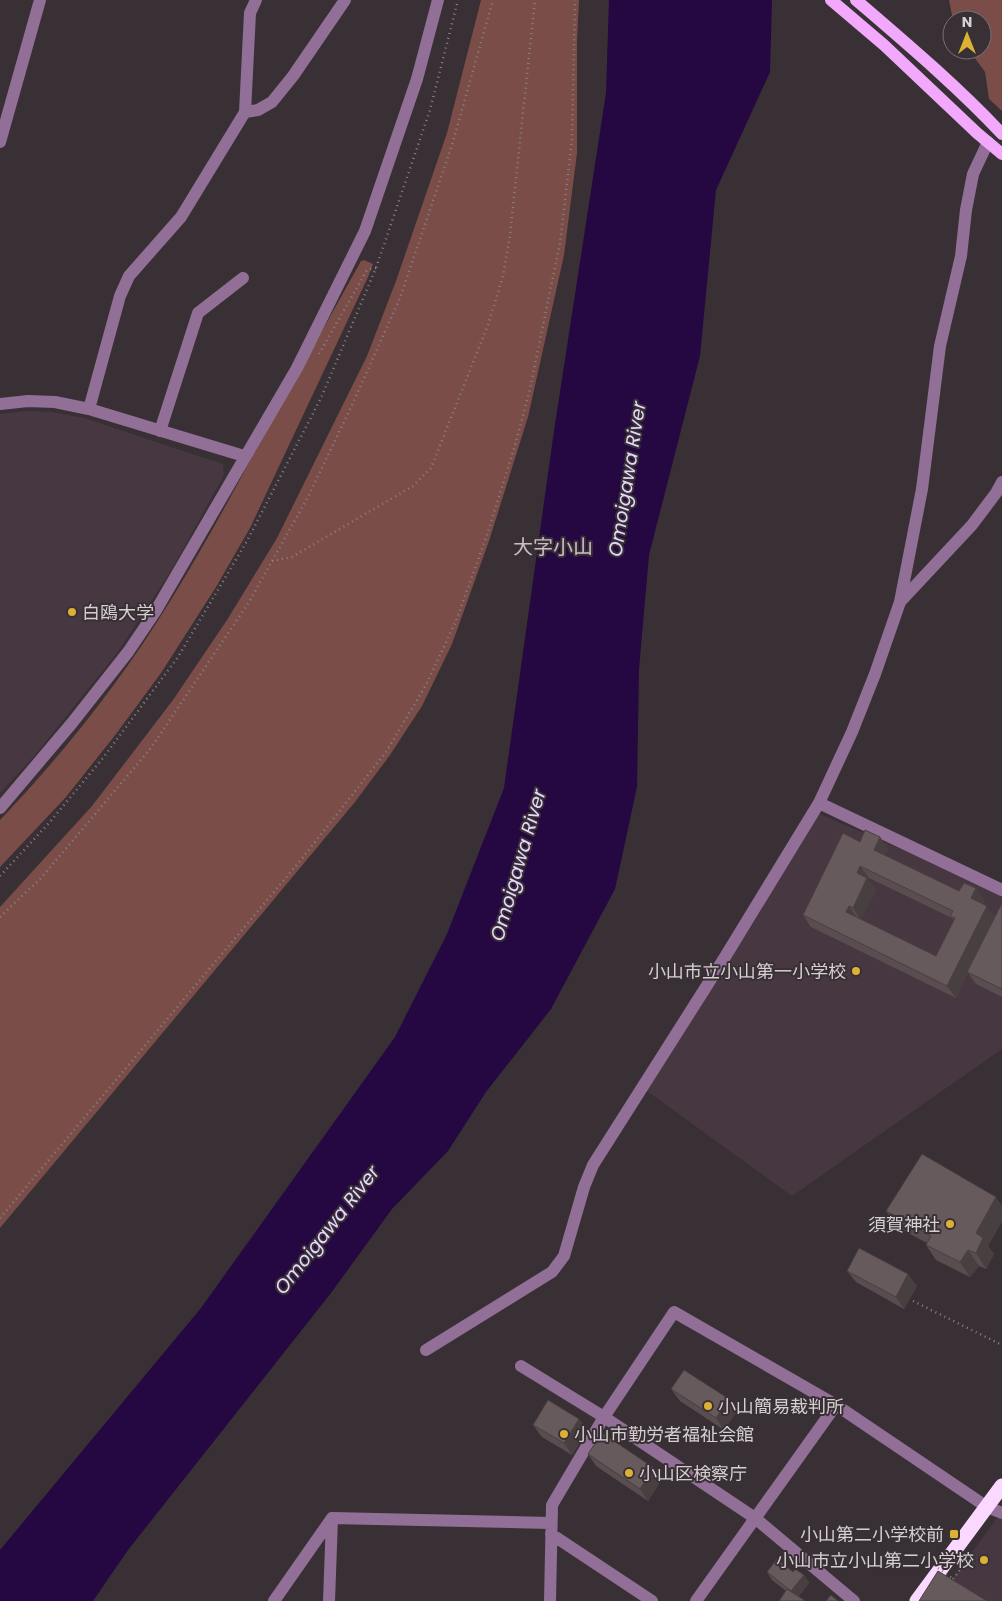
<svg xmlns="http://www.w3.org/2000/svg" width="1002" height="1601" font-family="Poppins,'Noto Sans JP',sans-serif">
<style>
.built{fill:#473740}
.green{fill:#7b4d48}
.water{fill:#250741}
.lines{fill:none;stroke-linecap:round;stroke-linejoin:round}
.path{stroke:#8a8286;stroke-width:2.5;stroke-dasharray:1 4;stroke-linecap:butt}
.minor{stroke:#926f97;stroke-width:12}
.major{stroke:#f2a9fc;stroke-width:12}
.highway{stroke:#fad8ff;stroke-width:15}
.path-bridge{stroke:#8a8286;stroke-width:2.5;stroke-dasharray:1 4;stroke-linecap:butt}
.wall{fill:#594d4f;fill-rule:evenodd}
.shaded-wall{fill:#483f40}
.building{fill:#675a5c;stroke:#483f40;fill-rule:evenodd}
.poi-dot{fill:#ddb133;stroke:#393035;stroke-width:2}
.labels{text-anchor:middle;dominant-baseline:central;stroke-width:4;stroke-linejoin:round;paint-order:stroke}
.poi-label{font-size:18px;fill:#d5cfd2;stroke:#393035;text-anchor:start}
.water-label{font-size:19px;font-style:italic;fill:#e5d8fe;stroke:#393035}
.quarter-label{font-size:20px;fill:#cabec4;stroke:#393035}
</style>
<rect width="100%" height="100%" fill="#393035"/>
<path class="built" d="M27,411L52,412L84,418L223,464L224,475L171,571L117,653L35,755L0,793V414Z
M808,809L1002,893V1049L792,1196L640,1086Z
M998,1517L1002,1519V1601H936Z"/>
<path class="green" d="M481,0H579L577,41V153L564,255L528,417L489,541L452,644L422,706L390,755L355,802L0,1228V907L92,806L173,700L227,620L277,538L367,356L396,281L447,133Z
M949,0H1002V111L989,99L985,72L969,50H982V20H953Z
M364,260L373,264L368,277L250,528L216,587L161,673L116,734L66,797L0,867V820C63,754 121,681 169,603C198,556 225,508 251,459C288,393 324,327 361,261Z"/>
<path class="water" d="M609,0H772L770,72L716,190L700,356L649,555L639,669L637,787L615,889L551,1009L486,1092L448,1151L392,1209L331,1293L128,1550L93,1601H0V1550L201,1308L395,1037L447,934L504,788L554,431L606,93Z"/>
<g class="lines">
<path class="path" d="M319,354L367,270L376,268
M272,561L292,557L413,486L431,468L488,325L503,276L510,235L535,0
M0,876L49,823L103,758L178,657L247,541L321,398L376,268L430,110L458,0
M0,917L41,878L151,748L249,602L308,497L352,405L400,298L452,145L493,0
M0,1218L300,861L386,752L426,685L456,621L487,535L516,442L529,393L560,243L572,139L575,0
M913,1301L1002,1345
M953,1579L965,1563"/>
<path class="minor" d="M245,112L258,110L272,102L293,76L345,0
M0,142L40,0
M0,404L28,401L55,402L89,409L244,456
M89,409L120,296L129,276L181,217L245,112L250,13L256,0
M160,431L198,313L243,278
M900,602L972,525L996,493L1002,482
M819,803L1002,890
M0,808L72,723L128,652L155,612L297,368L365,231L417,79L438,0
M426,1350L552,1272L564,1256L584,1187L593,1165L725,957L819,803L852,732L875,674L900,602L922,489L940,346L961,256L966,210L973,174L988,142
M521,1366L604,1417L755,1518L854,1601
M332,1518L551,1523
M551,1534L652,1601
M274,1601L332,1518
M329,1601L332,1519
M550,1601L552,1505L604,1417L674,1312L836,1405L987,1507L1002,1513
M696,1601L836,1405"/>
<path class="major" d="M831,0L884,45L977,133L1002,154
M856,0C906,43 957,86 1002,134"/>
<path class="highway" d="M917,1601L1002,1486"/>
<path class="path-bridge" d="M930,1562L953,1579"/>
</g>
<path class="wall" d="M880,837L888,849L885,855L959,891L976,888L984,900L982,904L995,917L1002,903V997L976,984L968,973L956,998L811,927L803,915L860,842ZM869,878L952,918L954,921L936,956L861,919L876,890L868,879Z
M1002,1206V1221L988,1246L994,1254L986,1269L979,1266L970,1277L936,1260L926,1245L927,1243L897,1227L886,1211Z
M847,1271L917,1286L904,1309L856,1282Z
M671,1389L737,1411L724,1430L680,1401Z
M579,1419L587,1431L572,1455L542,1437L533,1425Z
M588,1454L654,1468L662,1479L648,1501L596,1466Z
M767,1572H793L804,1575L809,1583L798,1597L786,1591L772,1580Z"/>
<path class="shaded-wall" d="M880,837L888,849L882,861L874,850Z
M860,866L869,878L868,879L876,890L861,920L853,908L857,873Z
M976,888L984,900L979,910L971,898Z
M849,906L857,918L846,912Z
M987,906L995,918L956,998L947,986Z
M996,1197L1002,1206V1221L988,1246L994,1254L986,1269L976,1253V1233Z
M968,1250L979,1266L970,1277L960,1262Z
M908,1274L917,1286L904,1309L896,1297Z
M729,1399L737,1411L724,1430L716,1418Z
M579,1419L587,1431L572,1455L564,1443Z
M654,1468L662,1479L648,1501L640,1489Z
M804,1575L809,1583L797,1599L791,1591Z"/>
<path class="building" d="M865,830L880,837L874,850L959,891L964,883L976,888L971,898L987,906L947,986L803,915L843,833L860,842ZM860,866L953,911L950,916L955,918L936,956L846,912L849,906L853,908L867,878L857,873Z
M1002,903V989L967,972Z
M922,1154L996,1197L976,1233L983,1238L976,1253L968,1250L960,1262L926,1245L931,1236L886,1211Z
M859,1248L908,1274L896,1297L847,1271Z
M684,1370L729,1399L716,1418L671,1389Z
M548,1400L579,1419L564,1443L533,1425Z
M602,1433L654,1468L640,1489L588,1454Z
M777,1559L793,1572L795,1569L804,1575L791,1591L767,1572Z
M938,1571L987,1601H919Z
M787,1589L804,1600L803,1601H779Z
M831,1595L838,1601H826Z"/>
<g class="poi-dot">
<circle cx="72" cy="612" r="5"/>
<circle cx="856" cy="971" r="5"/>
<circle cx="950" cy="1224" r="5"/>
<circle cx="708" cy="1406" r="5"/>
<circle cx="564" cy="1434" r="5"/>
<circle cx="629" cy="1473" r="5"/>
<rect x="949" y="1529" width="10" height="10" rx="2.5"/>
<circle cx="984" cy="1560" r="5"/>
</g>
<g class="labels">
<g class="poi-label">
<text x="82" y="612">白鴎大学</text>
<text x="846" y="971" text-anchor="end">小山市立小山第一小学校</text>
<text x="940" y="1224" text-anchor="end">須賀神社</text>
<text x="718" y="1406">小山簡易裁判所</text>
<text x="574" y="1434">小山市勤労者福祉会館</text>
<text x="639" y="1473">小山区検察庁</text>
<text x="944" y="1534" text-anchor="end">小山第二小学校前</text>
<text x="974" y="1560" text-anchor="end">小山市立小山第二小学校</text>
</g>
<g class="water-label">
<text transform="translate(627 479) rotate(-81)">Omoigawa River</text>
<text transform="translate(518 865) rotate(-74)">Omoigawa River</text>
<text transform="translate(327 1230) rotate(-52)">Omoigawa River</text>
</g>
<g class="quarter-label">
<text x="553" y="547">大字小山</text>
</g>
</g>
<g transform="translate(967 35)"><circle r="24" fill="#393035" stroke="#777074"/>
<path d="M0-4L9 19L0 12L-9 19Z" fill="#ddb133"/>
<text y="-8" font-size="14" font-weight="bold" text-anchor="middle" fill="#d5cfd2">N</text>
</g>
</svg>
